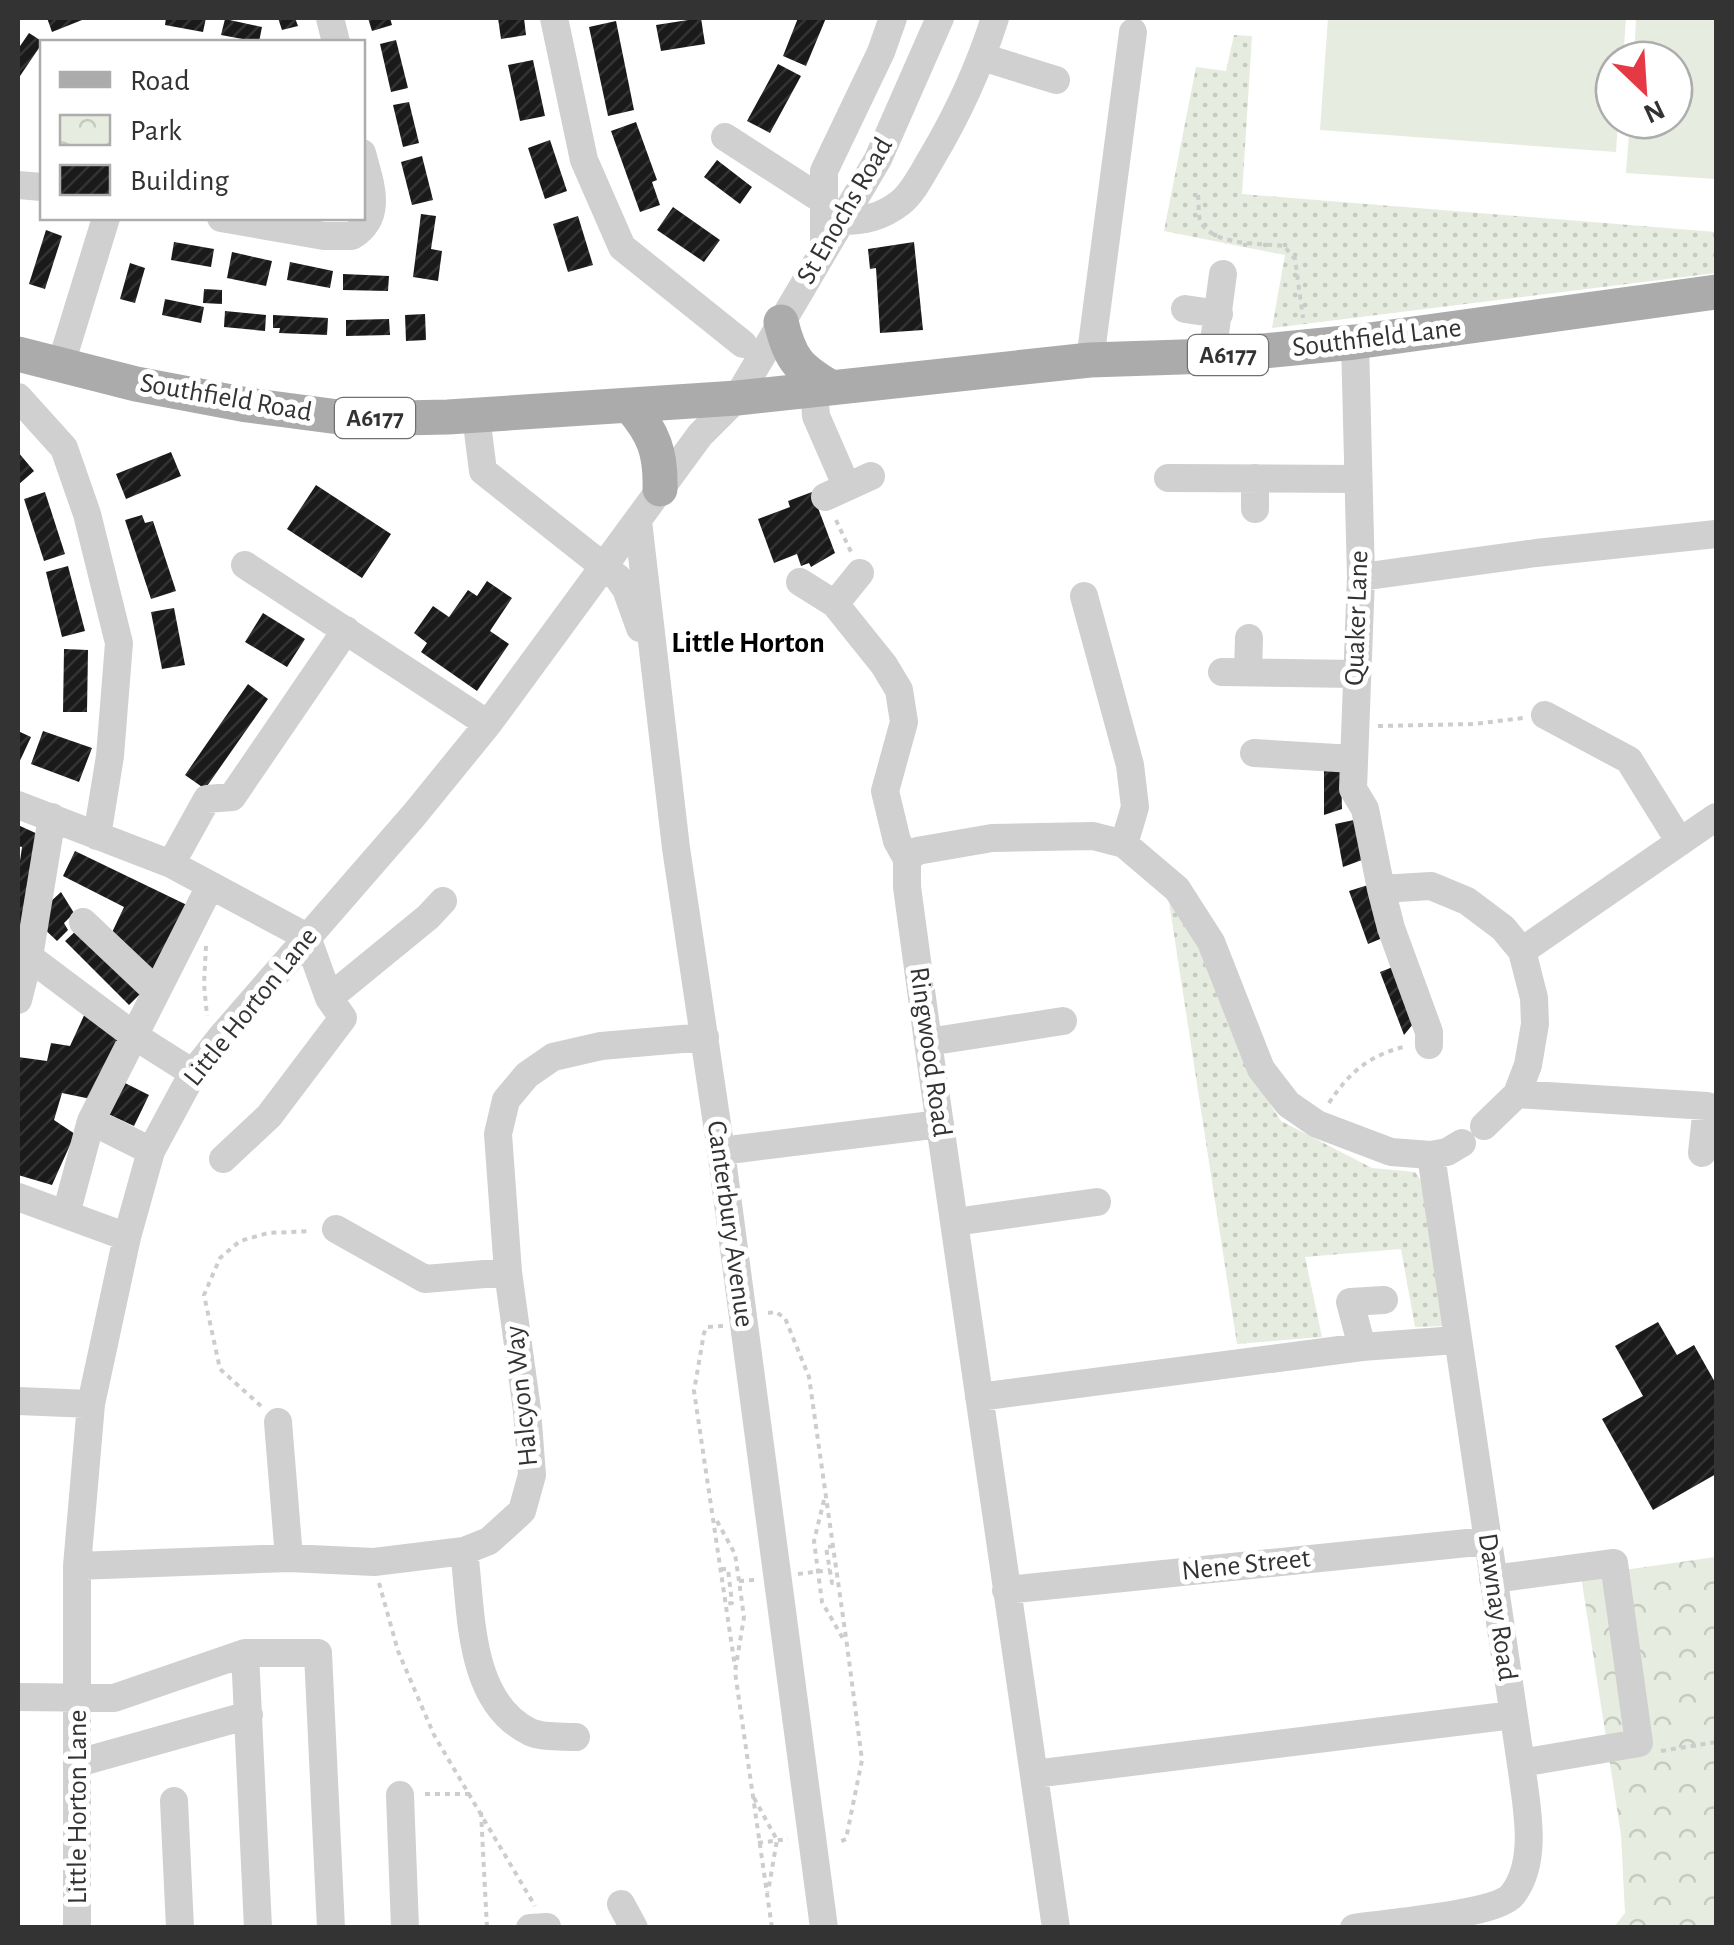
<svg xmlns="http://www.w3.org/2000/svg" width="1734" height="1945" font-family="'Alegreya Sans',sans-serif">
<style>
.grass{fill:url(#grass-dots)}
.park{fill:url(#park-crowns)}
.garden{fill:#e6ecdf}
.building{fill:url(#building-hatch)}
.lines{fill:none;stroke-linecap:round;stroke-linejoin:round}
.path{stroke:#cdcdcd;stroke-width:4;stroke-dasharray:5 5;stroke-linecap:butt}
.minor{stroke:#d0d0d0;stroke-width:28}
.major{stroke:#ababab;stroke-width:35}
.labels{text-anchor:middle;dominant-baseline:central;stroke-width:10;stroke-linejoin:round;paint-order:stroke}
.shield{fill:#fff;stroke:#707070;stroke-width:2.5}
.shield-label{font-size:25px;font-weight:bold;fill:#333}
.street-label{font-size:28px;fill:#333;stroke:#fff}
.neighbourhood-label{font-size:30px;font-weight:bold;fill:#000;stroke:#fff}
</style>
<defs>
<pattern id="grass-dots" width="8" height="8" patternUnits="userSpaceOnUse" patternTransform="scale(2.5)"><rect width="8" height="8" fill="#e6ecdf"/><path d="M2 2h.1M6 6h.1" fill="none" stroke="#c6cbc0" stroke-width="1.8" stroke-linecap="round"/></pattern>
<pattern id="park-crowns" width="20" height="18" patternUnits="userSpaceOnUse" patternTransform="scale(2.5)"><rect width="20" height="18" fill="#e6ecdf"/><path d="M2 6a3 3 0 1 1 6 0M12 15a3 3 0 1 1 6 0" fill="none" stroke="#c6cbc0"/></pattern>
<pattern id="building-hatch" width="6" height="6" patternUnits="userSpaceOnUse" patternTransform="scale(2.5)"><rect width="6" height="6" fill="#1a1a1a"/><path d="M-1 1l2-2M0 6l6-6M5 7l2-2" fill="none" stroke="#333"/></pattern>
</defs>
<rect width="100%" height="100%" fill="#fff"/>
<path class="grass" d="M1234,35L1252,36L1242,194L1716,232V273L1272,328L1285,255L1164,231L1196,67L1226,71Z
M1169,902L1204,953L1249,1072L1281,1121L1372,1168L1415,1172L1425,1186L1444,1326L1415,1327L1401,1249L1305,1257L1322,1337L1237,1344Z"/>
<path class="park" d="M1716,1557V1927H1614L1625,1913L1621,1835L1581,1576Z"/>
<path class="garden" d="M1328,18H1626L1623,60H1614V120H1618L1616,152L1320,130Z
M1636,18H1716V179L1626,173L1630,120H1674V60H1634Z"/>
<path class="building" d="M47,18H87L52,32Z
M166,18H206L203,32L165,25Z
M278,18H295L298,26L282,30Z
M368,18H390L392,25L372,31Z
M498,18H524L526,35L501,39Z
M701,18L705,44L661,51L656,25Z
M798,18H826L806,66L783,56Z
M225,19L262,27L259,42L221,35Z
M616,21L634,110L608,116L589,27Z
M29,33L43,42L18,79V49Z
M396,40L408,88L391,92L380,44Z
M533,60L545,116L520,121L508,65Z
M778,64L801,76L770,133L747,121Z
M409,102L419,143L403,147L393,105Z
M636,122L657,180L652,182L660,205L640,212L611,131Z
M550,140L567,191L545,199L528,148Z
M422,156L433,200L412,205L401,162Z
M717,160L752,187L740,204L704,177Z
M673,207L720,240L704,262L657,230Z
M421,214L436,216L431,249L442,251L438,281L413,277Z
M578,216L593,265L568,272L553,224Z
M46,230L62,236L45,289L29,284Z
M174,242L214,249L211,267L171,260Z
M914,242L923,330L880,333L876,268L870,269L868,249Z
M232,252L272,261L266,286L227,278Z
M290,262L333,271L330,288L287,280Z
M130,263L145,268L135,303L120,299Z
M343,274L389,276L388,291L343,290Z
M204,289L222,290V304L203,303Z
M165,299L204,307L201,323L162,315Z
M225,311L266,315L265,331L224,327Z
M425,314L426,340L406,341L405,315Z
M273,315L328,318L327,335L279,333L280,328H273Z
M389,319L390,335L346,336V320Z
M18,452L34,471L18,485Z
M171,452L181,476L126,499L116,474Z
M316,485L391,534L362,578L287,529Z
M45,492L65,554L44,561L24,499Z
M812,492L835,553L811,567L809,563L801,566L797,554L774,563L758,519L790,507L788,501Z
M142,515L145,523L153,521L176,591L151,599L125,520Z
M68,566L85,631L62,637L46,572Z
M487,581L512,598L490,631L509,644L477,691L421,652L427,643L414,633L433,606L449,617L468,590L477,596Z
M174,608L185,665L162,669L151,612Z
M263,613L305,639L287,667L245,642Z
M64,649L88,650L87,712H63Z
M248,684L268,699L205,789L185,775Z
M18,731L31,737L18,765Z
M43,731L92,748L79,782L31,764Z
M1324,769H1341L1342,809L1324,815Z
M1354,820L1362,860L1343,867L1335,824Z
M18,825L42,836L21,942L18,941V875L22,847L18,846Z
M75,851L189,906L154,975L107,943L124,907L63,876Z
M1368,885L1385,937L1368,944L1349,891Z
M61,892L74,913L64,923L68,930L57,941L39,924L48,904Z
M80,927L143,991L129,1005L65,941Z
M1398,965L1418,1018L1404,1035L1380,972Z
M87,1009L121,1033L91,1099L62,1093L54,1120L75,1134L52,1185L18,1175V1057L47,1061L51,1043L70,1046Z
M121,1081L149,1095L134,1126L106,1113Z
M1658,1322L1677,1355L1694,1345L1716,1384V1474L1653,1510L1602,1419L1643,1396L1615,1346Z"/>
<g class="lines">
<path class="path" d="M1198,195C1199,203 1198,213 1200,220C1210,246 1261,243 1284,246L1295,259L1303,318
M836,520L851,552
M1378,726L1474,724L1523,718
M206,946L204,984L207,1016
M1329,1103C1350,1071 1370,1055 1407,1046
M768,1313L776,1312L785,1318L809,1377L847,1645L862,1760L846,1839L837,1843
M723,1326L707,1327L704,1333L694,1391L735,1667
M261,1406L220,1369L204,1295L220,1258L240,1241L268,1233L311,1231
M824,1500L814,1541L822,1602L845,1642
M717,1521L735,1554L739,1581
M833,1546L826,1547L832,1583H838
M721,1569H728L732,1603L726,1604
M798,1574L830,1570
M754,1580L739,1581L744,1617L735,1672L772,1928
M379,1583L398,1651L434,1735L535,1906
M1661,1751L1716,1742
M425,1794H471
M754,1798L777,1840L768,1892
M481,1812L487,1928
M758,1843L788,1839"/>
<path class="minor" d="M330,18L336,42
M554,18L584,160L622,247L743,344
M982,57L1056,80
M725,137L824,201
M18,185L42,187
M221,218L324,236H352C384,216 370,184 362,153
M841,221C864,221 882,217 900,203C913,193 922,174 931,159C958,114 979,68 995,18
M824,247V171L881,52L893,18
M1185,309L1219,314
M1355,342L1361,577L1353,789L1365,809L1381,889L1431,886L1467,901L1503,928L1522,951L1534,998L1535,1024L1528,1065L1517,1094L1484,1126
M1212,356L1223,274
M1090,360L1133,32
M61,364L106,218
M814,389L816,416L846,485
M18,397L64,448L87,514L119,643L110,756L97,836
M476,416L483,471L618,578L626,589L640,628
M1168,478L1358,479
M1255,478V509
M825,497L871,476
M638,521L676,848L721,1151L824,1928
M245,565L488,724
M1361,577L1536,553L1716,534
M800,582L835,604L884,665L899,690L904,722L885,791L897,841L907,859
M1084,596L1130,765L1135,807L1124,844
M835,604L860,573
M1222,672L1356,674
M1248,672L1249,638
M1545,715L1629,760L1680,842
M1254,753L1353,759
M18,805L171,864L307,937
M171,864L207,799L232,797L346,630
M1381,889L1391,928L1429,1032V1045
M83,922L156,991
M1522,951L1716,817
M29,957L133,1035L193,1073
M329,998L428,917L443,901
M18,1000L29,957L52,817
M928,1042L1063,1021
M1517,1094L1707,1106L1702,1153
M91,1121L151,1151
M721,1151L940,1124
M223,1159L269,1116L343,1018L329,998L307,937
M18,1197L127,1237
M66,1214L91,1121L210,886
M955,1222L1097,1202
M336,1229L425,1279L508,1272
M1362,1347L1350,1302L1384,1300
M979,1397L1362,1347L1456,1340
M18,1401L91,1404
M278,1422L289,1558
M464,1551C472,1611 467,1701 530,1732C543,1738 563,1736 576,1737
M77,1566L289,1558L374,1562L464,1551L489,1541L522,1511L532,1475L527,1410L508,1272L498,1134L506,1100L527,1075L553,1057L601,1046L705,1037
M1493,1579L1614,1563L1639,1743L1521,1763
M1006,1590L1487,1541
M245,1653L258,1928
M18,1697L114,1698L245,1653H318L331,1928
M78,1763L249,1715
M1034,1774L1513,1715
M400,1795L405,1928
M174,1801L180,1928
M621,1904L634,1928
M77,1928V1566L91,1404L127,1237L151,1151L193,1073L222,1036L414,815L488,724L700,435L737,398L878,159L940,18
M530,1928L547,1927
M1056,1928L928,1042L907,887V859L917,851L992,838L1093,836L1124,844L1177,889L1211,942L1261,1069L1288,1104L1317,1124L1391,1152L1431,1155L1447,1152L1462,1143
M1354,1928C1384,1923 1498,1915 1513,1894C1538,1861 1527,1809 1522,1771L1431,1155"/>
<path class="major" d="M781,322C790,359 798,368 830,387
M18,354L136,384L247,405L354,419L448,417L737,398L1090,360L1212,356L1355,342L1716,292
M630,406C654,433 661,453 660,489"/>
</g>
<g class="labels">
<g class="shield">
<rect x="1188" y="335" width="80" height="40" rx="8"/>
<rect x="335" y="398" width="80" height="40" rx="8"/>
</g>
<g class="shield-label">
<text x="1228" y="355">A6177</text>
<text x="375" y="418">A6177</text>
</g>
<g class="street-label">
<text transform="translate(845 211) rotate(-60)">St Enochs Road</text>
<text transform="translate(1377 338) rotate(-7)">Southfield Lane</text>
<text transform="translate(226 398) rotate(10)">Southfield Road</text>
<text transform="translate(1357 618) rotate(-88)">Quaker Lane</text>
<text transform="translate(251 1007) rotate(-51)">Little Horton Lane</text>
<text transform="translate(930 1052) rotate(82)">Ringwood Road</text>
<text transform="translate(730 1224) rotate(82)">Canterbury Avenue</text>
<text transform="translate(522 1396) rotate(-96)">Halcyon Way</text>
<text transform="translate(1246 1565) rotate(-6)">Nene Street</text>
<text transform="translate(1497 1607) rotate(82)">Dawnay Road</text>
<text transform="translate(78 1807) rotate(-90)">Little Horton Lane</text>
</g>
<g class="neighbourhood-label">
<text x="748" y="643">Little Horton</text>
</g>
</g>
<rect width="1734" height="1945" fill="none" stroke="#333333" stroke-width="40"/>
<rect x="40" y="40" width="325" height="180" fill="#ffffff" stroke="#adadad" stroke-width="2.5"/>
<rect x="60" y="72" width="50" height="15" fill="#ababab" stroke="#adadad" stroke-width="2.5"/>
<text x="130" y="90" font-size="30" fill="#333333">Road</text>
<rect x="60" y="115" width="50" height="30" fill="url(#park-crowns)" stroke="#adadad" stroke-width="2.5"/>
<text x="130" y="140" font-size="30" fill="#333333">Park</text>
<rect x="60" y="165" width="50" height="30" fill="url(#building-hatch)" stroke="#adadad" stroke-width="2.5"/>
<text x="130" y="190" font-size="30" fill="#333333">Building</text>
<g transform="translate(1644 90) rotate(155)"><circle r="48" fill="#ffffff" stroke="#adadad" stroke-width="2.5"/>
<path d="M0-8L18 38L0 25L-18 38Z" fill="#e63946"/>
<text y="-15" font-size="28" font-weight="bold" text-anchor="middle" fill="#333333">N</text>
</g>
</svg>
